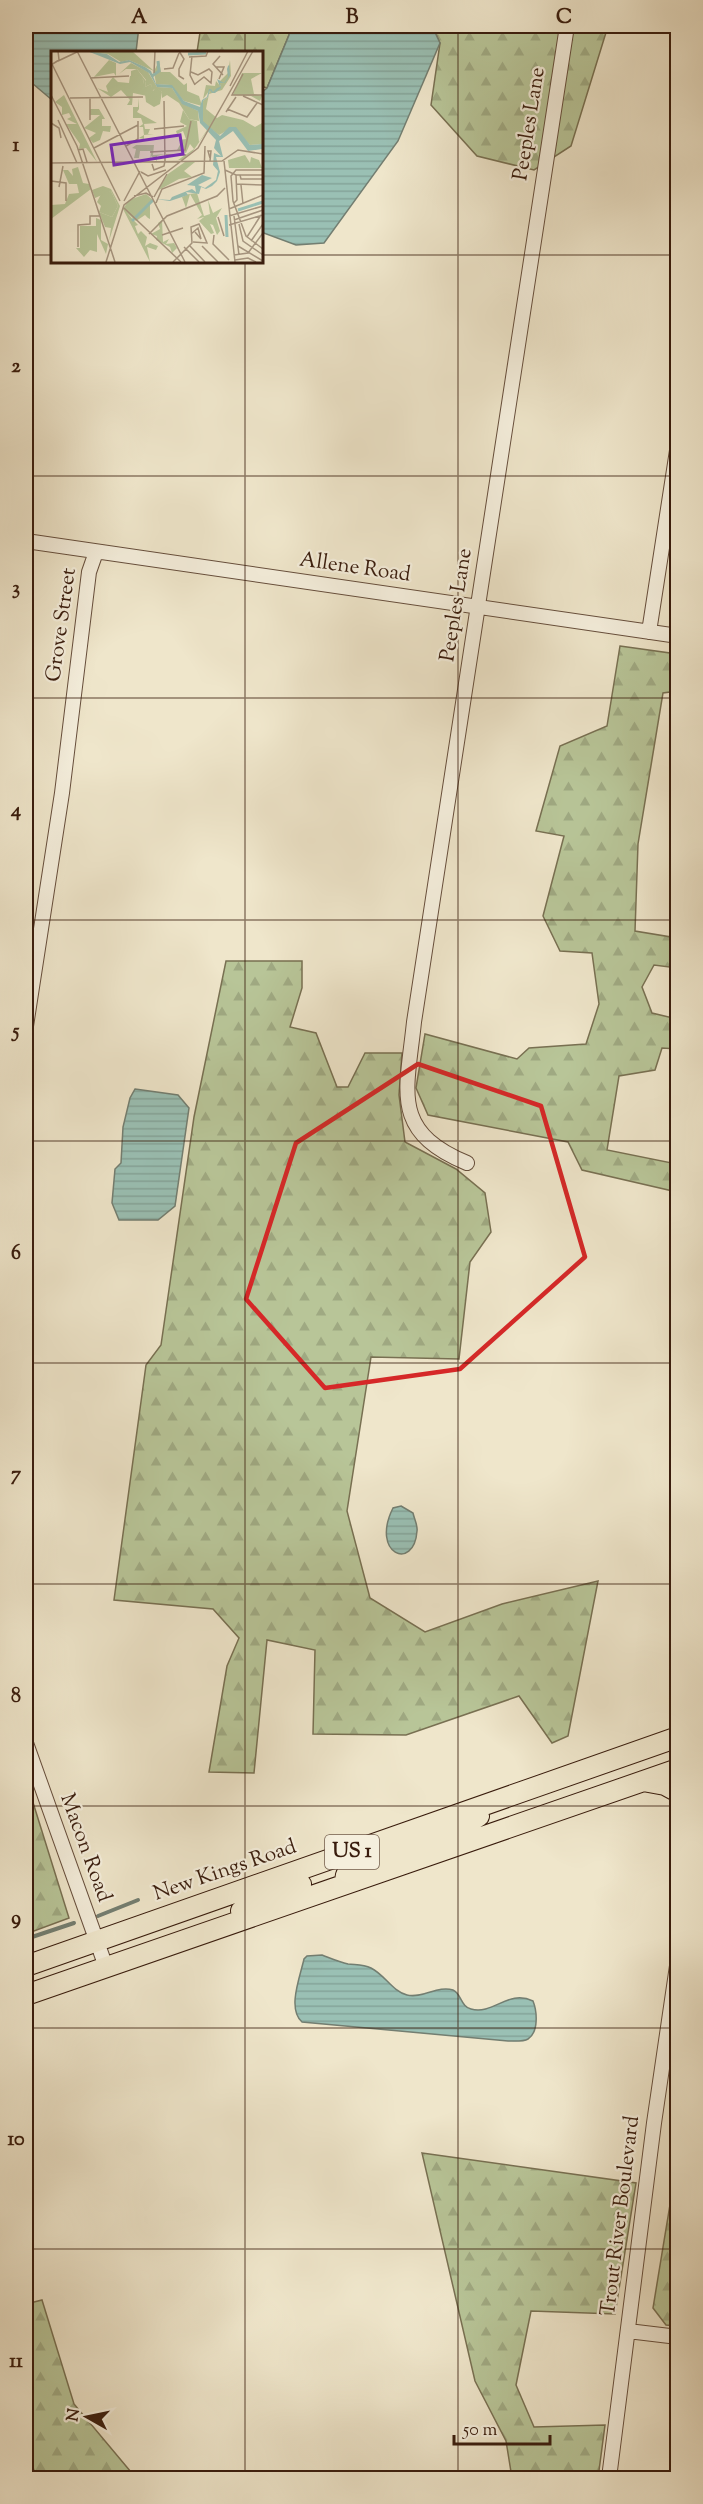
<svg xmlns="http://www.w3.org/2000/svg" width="703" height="2504" font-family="'Sorts Mill Goudy',serif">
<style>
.forest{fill:url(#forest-firs);stroke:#787052;stroke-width:1.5}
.water{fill:url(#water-rules);stroke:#737e71;stroke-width:1.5}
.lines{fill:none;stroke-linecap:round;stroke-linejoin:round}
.stream{stroke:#737e71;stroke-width:4}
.minor-casing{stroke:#664e3c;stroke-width:16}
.highway-casing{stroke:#391c0d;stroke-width:22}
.minor{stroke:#f5efdd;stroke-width:14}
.highway{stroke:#efe6cb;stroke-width:20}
.marked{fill:none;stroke:#d62828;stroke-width:4.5;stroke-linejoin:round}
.grid{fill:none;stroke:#391c0d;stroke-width:1.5;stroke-opacity:0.55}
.labels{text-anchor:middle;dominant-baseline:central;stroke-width:4.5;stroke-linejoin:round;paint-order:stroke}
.shield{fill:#f5efdd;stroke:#715b4b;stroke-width:1.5}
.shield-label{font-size:20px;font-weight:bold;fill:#391c0d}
.street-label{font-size:21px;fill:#391c0d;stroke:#f5efdd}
.inset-river{fill:none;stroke:#9ac0b4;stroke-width:3}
.inset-road{fill:none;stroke:#a6957f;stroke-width:1.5}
.view{fill:#7b2cbf;fill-opacity:0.15;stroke:#7b2cbf;stroke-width:3}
.inset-edge{fill:none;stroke:#391c0d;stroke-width:3}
.neatline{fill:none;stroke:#391c0d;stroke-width:2}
.grid-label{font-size:20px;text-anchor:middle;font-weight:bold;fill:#391c0d}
</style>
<defs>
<pattern id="forest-firs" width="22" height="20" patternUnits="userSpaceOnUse" patternTransform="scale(1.5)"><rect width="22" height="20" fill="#b8c598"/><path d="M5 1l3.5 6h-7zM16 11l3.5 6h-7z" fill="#9fa982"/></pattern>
<pattern id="water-rules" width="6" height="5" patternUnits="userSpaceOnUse" patternTransform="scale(1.5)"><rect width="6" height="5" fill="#9ac0b4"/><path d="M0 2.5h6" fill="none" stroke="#85a49a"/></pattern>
</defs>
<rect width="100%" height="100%" fill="#efe6cb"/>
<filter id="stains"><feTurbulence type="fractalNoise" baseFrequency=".00333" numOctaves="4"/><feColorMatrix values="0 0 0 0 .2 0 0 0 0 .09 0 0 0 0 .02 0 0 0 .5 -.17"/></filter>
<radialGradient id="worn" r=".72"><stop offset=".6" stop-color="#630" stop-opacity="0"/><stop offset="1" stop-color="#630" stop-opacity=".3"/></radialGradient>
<path class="forest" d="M201,26H290L289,35L267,88L261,86V52H197Z
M432,26H608L571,146L534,170L477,156L431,105L440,43Z
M620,646L677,654V691L663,693L638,844L635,931L677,938V968L654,965L642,987L652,1013L677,1019L678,1049L662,1048L655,1070L619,1076L607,1150L677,1164V1192L582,1170L568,1142L428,1115L416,1088L425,1034L517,1059L529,1048L586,1044L599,1004L592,953L560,951L543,916L564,836L536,831L560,746L607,726Z
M226,961H302V988L290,1027L316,1033L337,1087H348L365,1053H402L399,1095L405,1142L456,1169L485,1193L491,1232L470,1262L459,1359L371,1357L347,1511L370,1598L425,1632L502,1604L598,1581L568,1736L552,1743L519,1696L406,1735L313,1734L315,1650L267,1640L254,1773L209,1772L227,1666L239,1638L213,1609L114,1600L146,1365L161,1345L194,1117Z
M26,1780L69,1918L26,1934Z
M422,2153L636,2183L615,2314L531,2311L516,2385L534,2427L605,2425L598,2478H512L506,2441L475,2381Z
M677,2162L678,2326H677L666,2325L653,2308Z
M42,2300L74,2404L136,2478H36L26,2442V2304Z"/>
<path class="water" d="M26,26H139L136,52H52V100L26,78Z
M290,26H432L440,43L398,141L324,243L296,245L261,232V93L267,88L289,35Z
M135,1089L178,1095L189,1108L175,1206L158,1220H119L112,1203L115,1169L121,1163L123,1127L130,1098Z
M401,1506L413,1513C414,1518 418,1526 417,1531C414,1572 370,1554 393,1508Z
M322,1955C330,1958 339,1962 348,1964C356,1965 363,1964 371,1968C385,1975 392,1991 407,1995C422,1999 438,1985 453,1990C461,1993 461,2007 471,2009C494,2015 508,1989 533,2001C537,2011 539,2032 528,2039C523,2042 513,2041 508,2041L302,2022C287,2009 300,1977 304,1959L307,1956Z"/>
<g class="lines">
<path class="stream" d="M173,1890L190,1884
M98,1916L138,1900
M26,1939L74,1923"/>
<defs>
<path id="minor" d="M26,541L678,636
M649,632L678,444
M26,1026L62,793L89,572L96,552
M467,1163C390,1131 407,1091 414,1022L567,26
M26,1743L106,1967
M628,2331L678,2337
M609,2478L654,2123L678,1959"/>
<path id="highway" d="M643,1781L665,1785L678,1792
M345,1881L346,1875L353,1868L452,1833L479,1816
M241,1911L266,1897L301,1884
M26,1966L678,1737
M26,1995L678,1769"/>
</defs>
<use href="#minor" class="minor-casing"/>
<use href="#highway" class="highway-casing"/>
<use href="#minor" class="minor"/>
<use href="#highway" class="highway"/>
</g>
<path class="marked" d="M418,1064L541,1106L585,1257L460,1369L325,1388L246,1299L296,1143Z"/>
<path class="grid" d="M245,26V52M458,26V2478M26,255H52M261,255H678M245,261V2478M26,476H678M26,698H678M26,920H678M26,1141H678M26,1363H678M26,1584H678M26,1806H678M26,2028H678M26,2249H678"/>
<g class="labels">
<rect class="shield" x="325" y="1835" width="54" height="34" rx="4.5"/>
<g class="shield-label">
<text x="352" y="1852">US 1</text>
</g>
<g class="street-label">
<text transform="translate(530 124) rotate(-81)">Peeples Lane</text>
<text transform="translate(355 568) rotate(8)">Allene Road</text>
<text transform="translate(457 605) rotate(-81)">Peeples Lane</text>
<text transform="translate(62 625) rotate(-82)">Grove Street</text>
<text transform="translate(85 1848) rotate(70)">Macon Road</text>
<text transform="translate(225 1871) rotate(-19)">New Kings Road</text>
<text transform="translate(621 2216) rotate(-83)">Trout River Boulevard</text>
</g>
</g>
<g transform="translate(51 51)">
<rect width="212" height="212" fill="#efe6cb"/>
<path d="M58,9L65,12V25L63,22L43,26ZM86,18L95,30L94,36L100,33L102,40L105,36L111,41L109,53L103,56L95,51L92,28L80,25V20ZM60,140L67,155L61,166L48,161L50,155L46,151L51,141Z" fill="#b8c598"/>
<path d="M191,22H211L200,28L203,43L211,45L209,50L200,45L182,44ZM86,24L91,25L96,45L82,42L81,54H76L79,49L70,39L60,46L46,37L57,41L55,35L62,26L67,31L78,32L79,25ZM13,44L46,111L35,97L28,98L29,93L15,73H26L16,68L20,66L18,62L11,64V56L4,51ZM88,47V58L86,61L106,72L93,73L94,78H99L97,83H103L93,84V88L88,87L93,84L92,76H88L92,73L90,67H82V56H87ZM39,58H48L54,68H51V75H60L59,81L52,80L49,89L42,92L38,87L45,82L33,77L49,64H39ZM132,59L138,68L146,70L148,91L156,79V80L142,100L131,109H127L143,98L139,93L135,102L126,99L130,92L128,89L135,88L132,80L126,83L125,80L136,75L129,71ZM85,94H103L102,104L114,103L106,105V110L100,105L99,110L100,100H89L88,107H83L85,98L81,97ZM194,104L199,112L200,106L208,109L211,117H178L177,109ZM134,111H144L133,120L141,126L128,128L106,140L117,123ZM27,116L32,132L38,133L40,138L0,168V154L14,153L18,143L28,142L26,133H18L12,119H17L22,125L21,118ZM52,135L60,138L69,155L58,190L60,177L54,176L48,161L61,166L67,155L60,140L44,147L41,139ZM146,142L153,165L159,163L157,149L162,162L171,157L165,167L169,180L166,184L162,174L159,173L163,182L160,183L148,170L153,166L146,168L151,164L139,143L135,157L131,146L138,143ZM95,143L103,150L99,153V168L107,172L111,169L112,191L118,188L115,193L123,192L126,197L121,202L119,196L105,189L106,185L100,183L109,178L107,172L97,167L94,164L85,170L76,162L87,174L84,175L87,183L90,180L96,186L94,195L99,192L107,195L105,199L96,196L99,211L72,158L78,149ZM45,167L50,169V189L57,193L55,203L46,183V201L39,199L33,206L25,197H29V175H45Z" fill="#b8c598"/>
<path d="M81,0L103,20L108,10L110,21H119L133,34L136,32V40L148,45L151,55L133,50L119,34L105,33L103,20L78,9L70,11L57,3L39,1ZM179,9L180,25L171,39L158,43L155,58L166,67L171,64L192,69L204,76L211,72V93L199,94L182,76L168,84L152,72L150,58L152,50L157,46L159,39L152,48L155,34L164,35L165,30L170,36L168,31L177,22ZM80,12L97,21L106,36L121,37L131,52L147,60L148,70L138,68L128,52L116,44L111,47V41L105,37L101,40L100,33L94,36L95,29L86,18H75L68,23Z" fill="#b8c598"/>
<path d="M36,0L56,3L68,11L78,9L94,16L100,20L105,33L121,34L133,50L149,56L151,49L156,46L158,38H160L162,41L166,37L169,36L166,28L173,32L177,26L176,18L177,15L178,14L179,24L174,32H169L170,37L164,42H161L159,39L157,46L152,50V70L169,85L178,76H185L199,94L211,93V98L197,100L182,80L168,90L172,106H165L169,121L166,130L161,135L155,138L150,136L148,143L135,141L137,144L119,150L104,148L119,149L121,146L141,138L145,141L144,135L136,134L151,124L161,127L147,134L154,137L165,129L167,120L162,114L163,102L170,105L163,97L165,89L149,72L147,60L131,53L121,37L106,36L98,22L79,11L69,13Z" fill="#9ac0b4"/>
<path class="inset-river" d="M137,3L155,2M101,25L108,20L107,10M187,159L212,151M175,164L176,186M81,170L102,149"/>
<path class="inset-road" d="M26,0L134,211M128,0L133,8L128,18V25L133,28M141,5L139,24L144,34M169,5L162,13L172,24M138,6L155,5L157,0M7,10L26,1M1,13L69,150M0,14L8,9L7,0M165,16H173L168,28M113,18L122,17L128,2M140,21L147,24L158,18L161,21L160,32L153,26L144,33M103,22L104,0M192,23L181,44H212M39,27L78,25M179,35L197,0M0,44L26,95L64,211M192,45L212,54M19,47L92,46M39,47V69M113,50L114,110M176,58L196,66L206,52M175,61L185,46M7,69L26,112M0,72L8,77L10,87M103,78L133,75M75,95L87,88V70M43,97L87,74M27,99L32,98L36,111M99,101L134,99L140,70M115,104H135M159,110L160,100H157L159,107M173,110L184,211M0,112L171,110L187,99L212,103M101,113L103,119L113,115L114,110M174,119L185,124H212M212,119H185L180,125L182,150L195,185L212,198M90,121L97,125L115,119M189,124L190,128H212M0,130L15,132V150M185,133L212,134M190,134L192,153M8,136L12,115M83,145L95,142L102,146M103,146L116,123M73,150L89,120M105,152L111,138L153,122L154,95M183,152L186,149L185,124M73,157L130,211M178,158L212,144M178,165L212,155M183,165L188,204M167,166L173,185M183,169L212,159M188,173L192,190L212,204M178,174L212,164M98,183L116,165L166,145L174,137M140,183L147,177L150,188L144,181M111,184L132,177M163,184L162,193L178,209M196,186L210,164M200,190L212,173M139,195L154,211M151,195L167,211M187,195L212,210M27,196V174L39,173V165H49M133,196L148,211M183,204L197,202L212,182M184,209L197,207L205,211M55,211L73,154L147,97L202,0M122,211L141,192L140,176L148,173L156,192L142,191"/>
<path class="view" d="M129,84L132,103L63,114L60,94Z"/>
<rect width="212" height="212" class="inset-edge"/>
</g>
<rect width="703" height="2504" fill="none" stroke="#efe6cb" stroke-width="66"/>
<g transform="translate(87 2417) rotate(279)" stroke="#f5efdd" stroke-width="4.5" paint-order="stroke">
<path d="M0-4.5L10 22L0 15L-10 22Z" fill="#391c0d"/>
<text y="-9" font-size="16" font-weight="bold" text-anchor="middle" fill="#391c0d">N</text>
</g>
<path d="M454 2435v9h96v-9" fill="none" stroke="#391c0d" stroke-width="3"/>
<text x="463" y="2435" font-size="18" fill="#391c0d" stroke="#f5efdd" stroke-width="4.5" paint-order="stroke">50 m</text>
<rect x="33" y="33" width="637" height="2438" class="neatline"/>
<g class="grid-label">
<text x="139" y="23">A</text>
<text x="352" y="23">B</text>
<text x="564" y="23">C</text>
<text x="16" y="151">1</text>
<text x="16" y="372">2</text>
<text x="16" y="594">3</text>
<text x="16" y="816">4</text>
<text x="16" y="1037">5</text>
<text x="16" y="1259">6</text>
<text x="16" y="1480">7</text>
<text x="16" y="1702">8</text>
<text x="16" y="1924">9</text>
<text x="16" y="2145">10</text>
<text x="16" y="2367">11</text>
</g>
<rect width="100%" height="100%" filter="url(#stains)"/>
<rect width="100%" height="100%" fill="url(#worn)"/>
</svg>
